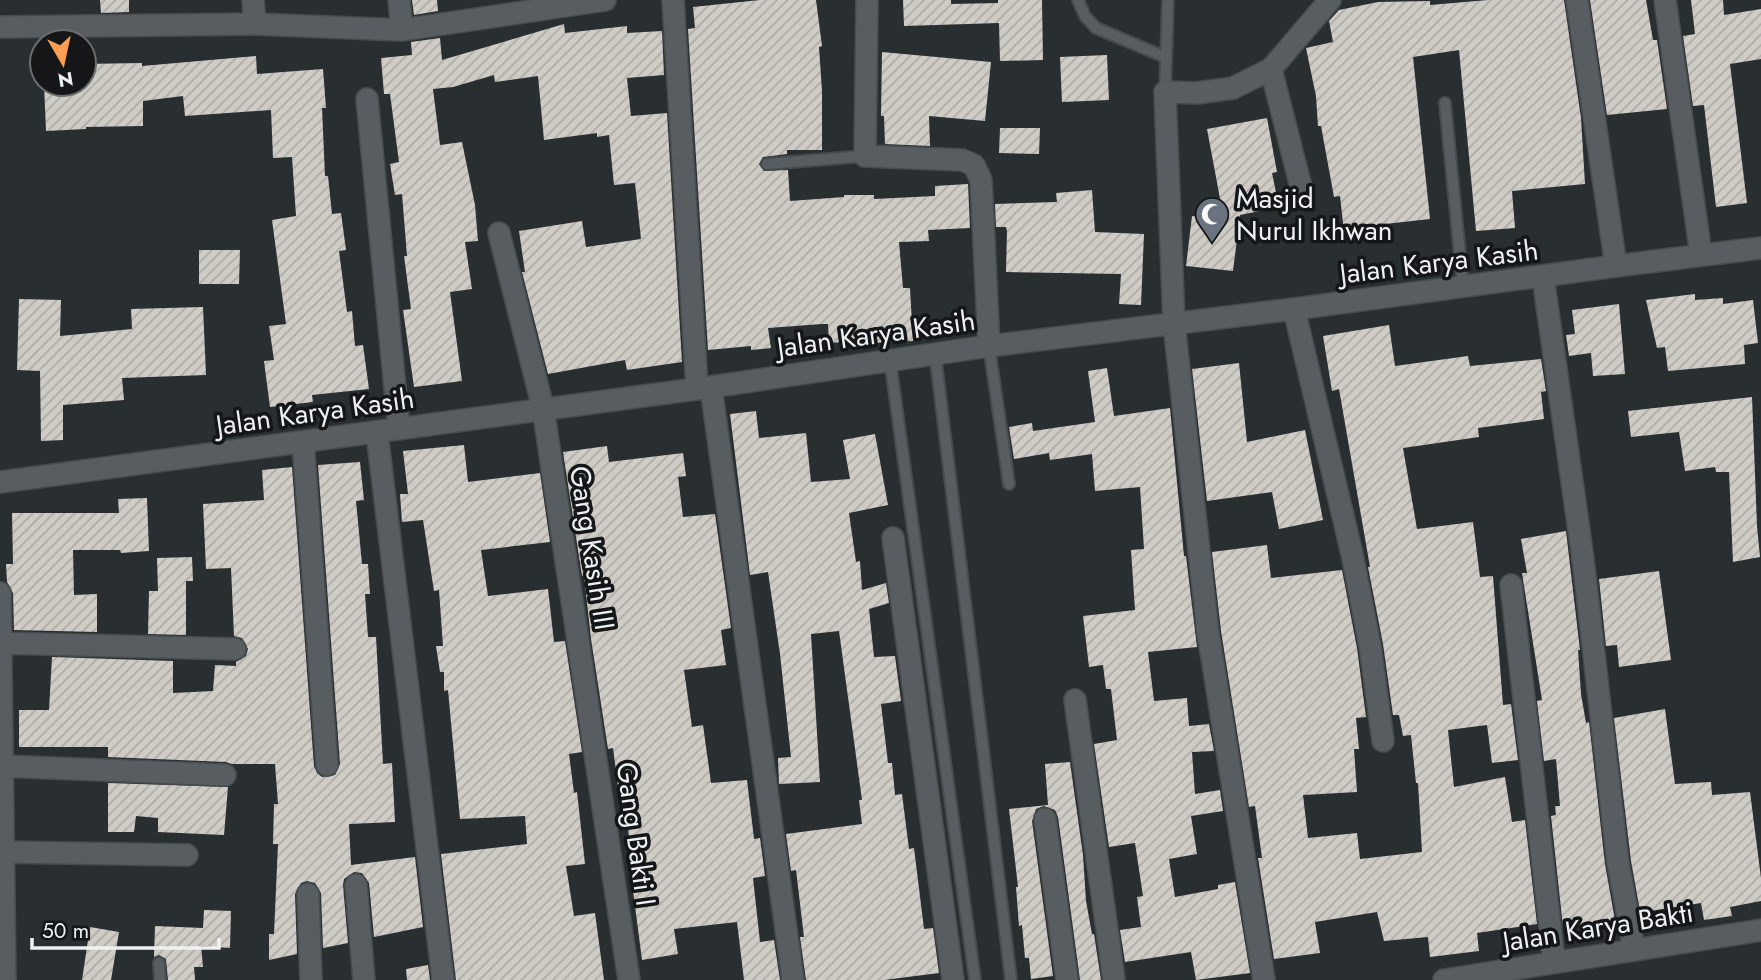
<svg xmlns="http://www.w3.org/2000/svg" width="1761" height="980" font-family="Jost,sans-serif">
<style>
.building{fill:url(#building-hatch)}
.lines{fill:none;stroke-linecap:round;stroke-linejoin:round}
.lane-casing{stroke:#474b4d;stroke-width:14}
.street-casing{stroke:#474b4d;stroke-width:24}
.lane{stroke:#585d61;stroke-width:10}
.street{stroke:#585d61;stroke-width:21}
.labels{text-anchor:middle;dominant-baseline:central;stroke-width:7;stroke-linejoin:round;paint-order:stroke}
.poi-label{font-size:28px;fill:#eef1f3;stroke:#141617;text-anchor:start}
.street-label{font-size:28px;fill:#eef1f3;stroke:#141617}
</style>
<defs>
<pattern id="building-hatch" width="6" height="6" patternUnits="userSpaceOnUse" patternTransform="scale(1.75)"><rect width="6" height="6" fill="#cfccc6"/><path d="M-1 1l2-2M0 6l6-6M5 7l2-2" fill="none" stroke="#adaba7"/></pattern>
</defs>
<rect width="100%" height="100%" fill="#292e31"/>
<path class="building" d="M100,0H129V12L101,13Z
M412,0H437L438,11L414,15Z
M760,0H816L822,46L819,47L822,91V150H787V154L763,157L759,164L764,171L788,170L790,201L844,197V195H874V199L935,196V186L968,184L970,228L928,230L929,241L899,242L903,288H910L913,341L872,343V340L829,343L828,324H822L768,328L771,348L751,350V346L708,350L688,29L695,28L693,7Z
M903,0H951V4L998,3V0H1042L1043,60L1000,61L999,23L904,26Z
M1488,0H1564L1581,118L1585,184L1512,191L1515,228L1476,231L1459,50L1413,57L1430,219L1376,225V228L1344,232L1340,196L1334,197L1321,126H1318L1316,96L1306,48L1333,42L1329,21L1339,10L1378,2L1430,1V5Z
M1590,0H1646L1653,40H1657L1667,109L1607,115Z
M1691,0H1723L1724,15L1761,9V59L1730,64L1747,203L1716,207L1704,105L1693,106L1683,36L1695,34Z
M564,24L565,33L627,26V33L662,31L664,75L627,78L631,116L667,113L682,362L627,370L625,360L548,374L522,272H525L519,231L582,221L586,247L641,239L635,183L614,185L609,135L597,137V133L544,140L538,76L495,82L494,75L453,87L433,89L440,145L462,142L475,205L478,241L465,242L472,289L450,292L462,381L414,387L403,310L411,309L404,256H407L402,194L395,195L390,164L399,162L390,94H384L381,58L412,55L411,42L440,38L442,60Z
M882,52L991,62L985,121L929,116L930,146L885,144L884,116H881Z
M1107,55L1109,100L1062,102L1060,57Z
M256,56L257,74L323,69L326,108H322L325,176H328L332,214L341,213L346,250L339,251L347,312L352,311L355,346L363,345L369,389L312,395L313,402L270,407L264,361L274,360L269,326L286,324L272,220L296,216L292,157L273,158L271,110L185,116L183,96L143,101V126L86,127V129L46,131L44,84H84V64L142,63V66Z
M1267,118L1277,172L1272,173L1279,207L1240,215L1233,271L1186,266L1192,216L1224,220L1207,129Z
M1000,128H1040L1039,154L999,153Z
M1092,190L1095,232L1144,234L1141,305L1119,304L1121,274L1006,272L1007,231L1006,227H996L995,204L1057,202L1056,193Z
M199,250H240L239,284H199Z
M1695,294V300L1723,298V304L1753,300L1758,343L1744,345L1745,364L1668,371L1665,347L1657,348L1646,300Z
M19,299L61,300L60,336L132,329L131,309L203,307L206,375L122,378L124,400L63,405V440L41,441L40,371L17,370Z
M1619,304L1625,374L1593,376L1591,353L1569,356L1566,335L1575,334L1572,310Z
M1389,325L1395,366L1468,356L1470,366L1541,359L1546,391L1541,392L1544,419L1478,428L1479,437L1403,448L1417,529L1473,522L1480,577L1493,576L1503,705L1511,704L1518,760L1492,763L1487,725L1448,730L1454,787L1505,777L1512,822L1525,820L1537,924L1477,933L1479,951L1430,957L1428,937L1384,941L1377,912L1315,922L1320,953L1274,959L1258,858H1262L1255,806L1249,807L1221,631L1212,552L1267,545L1271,578L1342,570L1357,648L1366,717L1356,718L1359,749H1354L1357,792L1303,795L1308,838L1357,833L1360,859L1422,852L1418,783H1416L1411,735L1403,736L1399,715H1393L1383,644L1368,567H1370L1339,389L1332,391L1323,336Z
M1239,363L1247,442L1305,430L1323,520L1279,529L1272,492L1207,501L1192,369Z
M1107,368L1114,416L1170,408L1184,556H1186L1197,647L1148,652L1154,701L1187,698L1189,726L1209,724L1214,751L1192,752L1195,794L1220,790L1223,811L1191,816L1197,854L1169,859L1175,897L1218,889V885L1235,882L1250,973L1196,980L1191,952L1125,962L1120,930L1141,927L1137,897L1143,896L1135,843L1109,847L1094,744L1117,740L1111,689H1106L1103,665L1089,667L1083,616L1135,610L1131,550L1144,549L1140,487L1095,491L1092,454L1050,460L1049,453L1014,459L1009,427L1032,423L1033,431L1095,422L1088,371Z
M1752,397L1757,526L1760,557L1733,562L1729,472H1716L1715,467L1685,471L1679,432L1631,437L1628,411Z
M756,411L759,438L806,433L811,482L850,479L843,440L875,434L888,505L849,513L856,562L860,561L862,590L886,583L889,603L869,609L874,657L895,656L901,701L881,704L888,763H892L895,795L902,794L909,849L914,848L924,929L933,928L939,973L884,980H806L800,937H804L796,870L791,871L786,834L862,824L859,800H862L839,631L811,634L820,782L779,784L778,758L791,757L780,654L768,572L750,575L730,414Z
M464,445L468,482L540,473L550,542L481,550L488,596L548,589L554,642L565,641L582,752L569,754L574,793L577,792L585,864L566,866L574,916L595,913L604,980H456L441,854L527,844L525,816L460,819L448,690L444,691V672H440L436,646H443L439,590L434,591L423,520L402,522L400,494H408L403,451Z
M607,446L609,462L683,453L686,476L678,477L683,517L715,514L731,628L721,630L726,665L684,670L692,727L703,725L711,783L747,780L754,839L760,838L765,876L753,878L760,942L774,940L780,980H744L737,922L674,929L678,954L642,960L630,867L632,866L625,800L620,801L613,748L608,749L591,639L584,575L582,576L563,452Z
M360,462L364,500L356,501L362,564H368L370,594H365L368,637H376L383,764L392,763L395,822L349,824L351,865L415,857L423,927L374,937L369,883L362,873L354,872L344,879L343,885L348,943L323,948L321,893L315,883L307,881L301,883L295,894L297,954L269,960V934H274L278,844H273L274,804H278L275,764H232L226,762L108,757V747H19V710H49L52,657L173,661V693L213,691L215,665L236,666V662L246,656L248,649L242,638L234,636L231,568L206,569L203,504L264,500L262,470L292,467L314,766L317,773L322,777L335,775L340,764L318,465Z
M147,498L149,551L121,553L120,550H73L74,595L97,594V632L14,630L13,593L7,582L6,564H13L12,513H119L118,499Z
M1566,531L1580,650H1578L1581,694L1586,723L1589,722L1605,864L1616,926L1597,928V924L1563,927L1551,816L1556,815L1555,806H1560L1556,759L1544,761L1537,701L1542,700L1522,573H1527L1521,539Z
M192,557L193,581H186V635L148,634L149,591H158L157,558Z
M1659,571L1671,660L1619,667L1617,645L1606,646L1599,579Z
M1665,709L1675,784L1711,782L1712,795L1750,792L1761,878V901L1730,907L1732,916L1704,920L1701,903L1650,911L1652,921L1642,922L1631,861L1614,718Z
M1070,762L1083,855L1086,901L1092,934H1094L1101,980H1080L1058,817L1055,810L1044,806L1036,809L1032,821L1053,976L1031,979L1029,958H1025L1022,925L1019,926L1016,887H1018L1009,809L1048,805L1045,764Z
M108,783L228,787L224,835L158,832V818L136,816L134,832H108Z
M204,910L231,911L230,948L201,946L203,967H194L195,980H168L166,959L159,955L154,957L155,926L203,928Z
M90,927L119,932L111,980H82Z
M428,965L430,980H407L406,969Z"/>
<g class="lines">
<defs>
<path id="lane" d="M1078,0L1085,16L1096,28L1165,57
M1165,92L1168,0
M1445,103L1463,286
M767,164L865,156
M989,346L1009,484
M935,353L1011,980
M890,360L975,980
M159,963L160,980"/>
<path id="street" d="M253,0L255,24
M399,0L402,30
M673,0L697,388
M867,0L865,156L962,160L974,165L981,180L989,346
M1577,0L1616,266
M1665,0L1701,255
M0,27L255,24L402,30L605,0
M1271,69L1302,191
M367,99L399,429
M499,233L543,408L629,980
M1543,277L1583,559L1618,863L1634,949
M1294,309L1352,554L1370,646L1383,741
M711,387L793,980
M377,433L443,980
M303,442L327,765
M0,482L711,387L989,346L1294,309L1616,266L1761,248
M893,538L953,980
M1511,585L1554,961
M0,593L5,980
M0,643L235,649
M1075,700L1114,980
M2,766L225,775
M1045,819L1067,980
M3,852L187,855
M356,885L364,980
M308,894L311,980
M1264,980L1208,633L1174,323L1165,92L1197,93L1233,88L1271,69L1330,0
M1444,980L1761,930"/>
</defs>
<use href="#lane" class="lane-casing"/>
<use href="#street" class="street-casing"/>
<use href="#lane" class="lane"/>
<use href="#street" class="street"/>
</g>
<defs>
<symbol id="mosque-pin" viewBox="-11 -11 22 30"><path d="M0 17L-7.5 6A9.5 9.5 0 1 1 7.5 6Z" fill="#6b7280" stroke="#141617"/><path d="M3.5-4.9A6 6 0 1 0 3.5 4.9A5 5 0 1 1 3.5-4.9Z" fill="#fff"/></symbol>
</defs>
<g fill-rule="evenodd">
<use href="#mosque-pin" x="1193" y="195" width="38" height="52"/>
</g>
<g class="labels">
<g class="poi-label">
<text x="1236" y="198">Masjid<tspan x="1236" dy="32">Nurul Ikhwan</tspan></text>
</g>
<g class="street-label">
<text transform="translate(1439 262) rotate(-7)">Jalan Karya Kasih</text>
<text transform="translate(876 334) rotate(-8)">Jalan Karya Kasih</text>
<text transform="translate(315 412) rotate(-8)">Jalan Karya Kasih</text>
<text transform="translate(592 548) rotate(81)">Gang Kasih III</text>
<text transform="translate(636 834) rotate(82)">Gang Bakti I</text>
<text transform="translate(1598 927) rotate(-9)">Jalan Karya Bakti</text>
</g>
</g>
<g transform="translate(63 63) rotate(171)"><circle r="33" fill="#141617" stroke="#6b6e6f" stroke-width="2"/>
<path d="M0-5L12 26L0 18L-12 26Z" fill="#fb9e51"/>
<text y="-10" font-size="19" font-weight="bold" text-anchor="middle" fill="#eef1f3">N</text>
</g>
<path d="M32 938v10h187v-10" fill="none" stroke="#eef1f3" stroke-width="3.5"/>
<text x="42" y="938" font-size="21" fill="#eef1f3" stroke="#141617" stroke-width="5" paint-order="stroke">50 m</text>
</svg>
